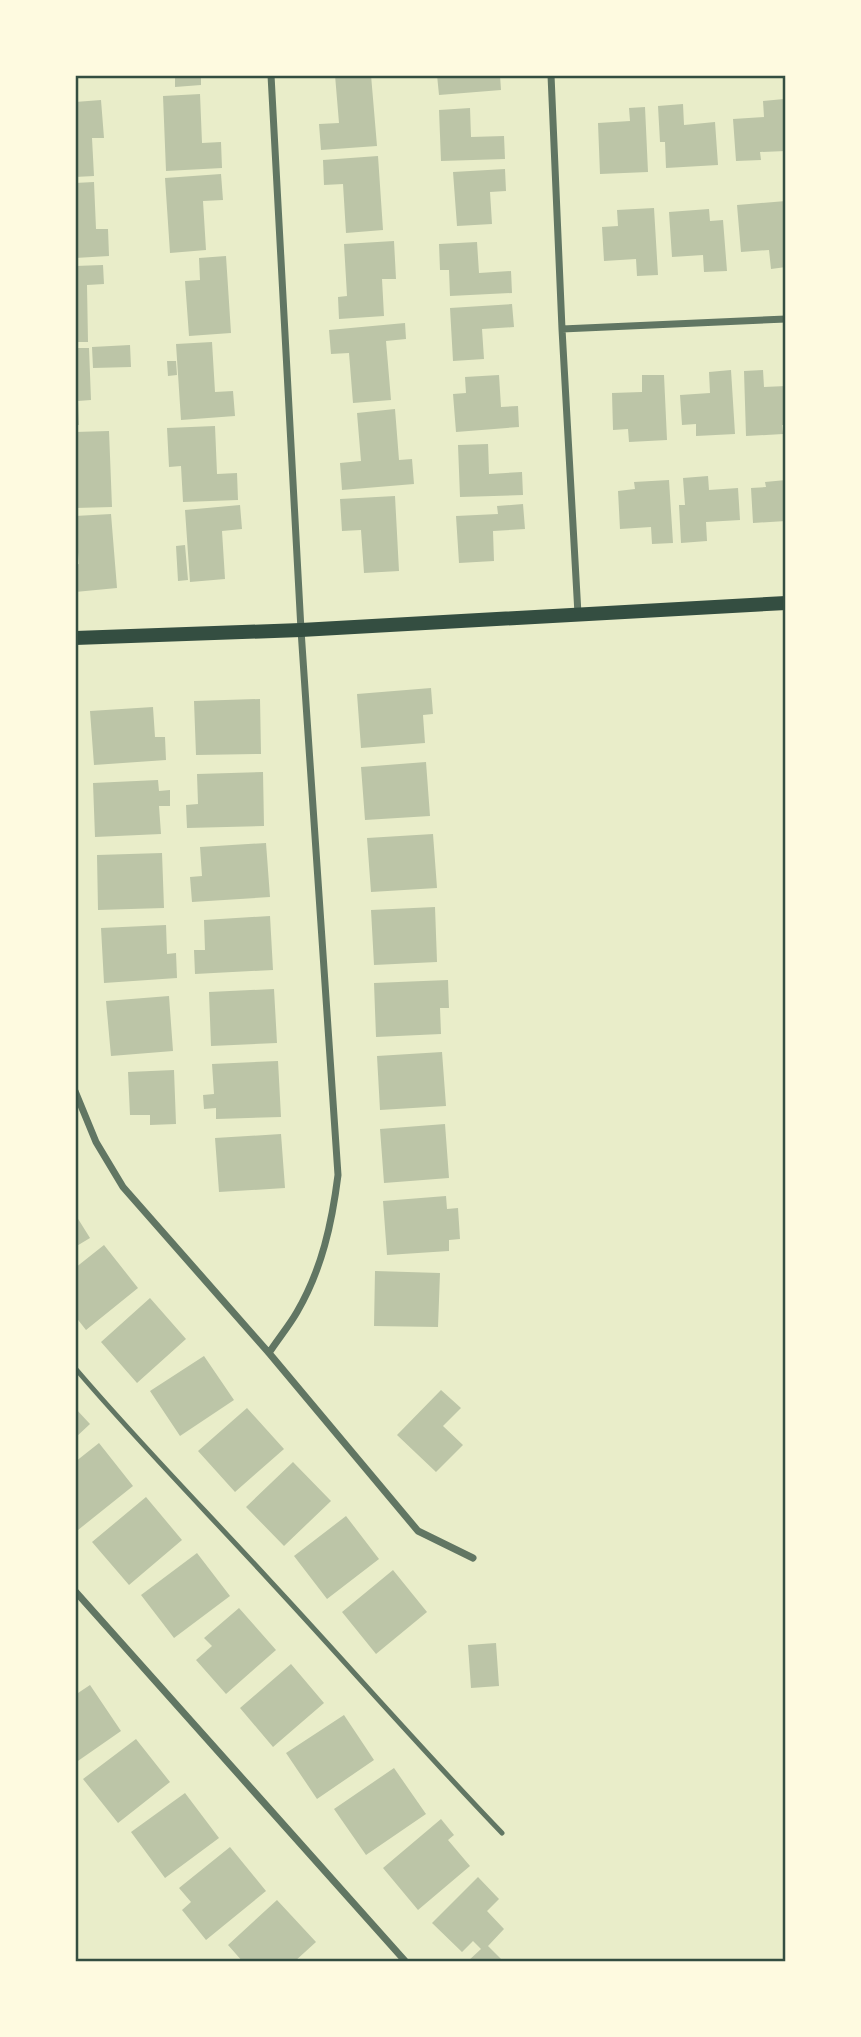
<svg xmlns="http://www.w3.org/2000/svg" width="861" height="2037" font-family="'Alegreya Sans',sans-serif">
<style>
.building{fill:#bcc5a7}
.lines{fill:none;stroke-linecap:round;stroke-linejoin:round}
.service{stroke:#617663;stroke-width:5}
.minor{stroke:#617663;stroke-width:7}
.secondary{stroke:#344e41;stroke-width:14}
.neatline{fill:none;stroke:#344e41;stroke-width:2.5}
</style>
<rect width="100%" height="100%" fill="#e9edc9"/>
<path class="building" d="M175,75H201V85L175,87Z
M335,75H371L377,146L321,150L319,124L339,123Z
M437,75H500L501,90L439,95Z
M200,94L202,143L221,142L222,168L166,171L163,96Z
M784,99L786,151L760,152L761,160L736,161L733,119L764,117L763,101Z
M101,100L104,138H92L94,176L75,177V102Z
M683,104L684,125L715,122L718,165L666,168L665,142H660L658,106Z
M645,107L648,172L600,174L598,123L630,121L629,108Z
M470,108L471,137L504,136L505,159L441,161L439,110Z
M378,156L383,230L346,233L343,184L324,185L323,160Z
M505,169L506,191L490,192L492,224L457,226L453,172Z
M221,174L223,200L203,201L206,250L170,253L165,178Z
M94,182L96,229H108L109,256L75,258V183Z
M786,201V267L771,269L769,250L741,252L737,205Z
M654,208L658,275L637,276L636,259L604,261L602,227L618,226L617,210Z
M709,209L710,221L723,220L727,271L704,272L703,255L672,257L669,212Z
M394,241L396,279H382L384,316L339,319L338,297L347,296L344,244Z
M477,242L479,273L511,271L512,293L450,296L449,270H440L439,244Z
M226,256L231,333L189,336L185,281L200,280L199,258Z
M103,265L104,284L87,285L88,342H75V266Z
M512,304L514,327L482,329L484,359L453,361L450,308Z
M405,323L406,339L386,341L391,400L353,403L349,353L331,354L329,330Z
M212,342L215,392L233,391L235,416L181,420L176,344Z
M130,345L131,367L93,368L92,347Z
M75,348H89L91,400L78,401L79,425H75Z
M167,361H176L177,375L168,376Z
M731,370L735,434L696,436V424L682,425L680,395L710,393L709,372Z
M763,370L764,387L786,386V425H782L783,434L746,436L744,371Z
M499,375L501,407L518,406L519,427L456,432L453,394L466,393L465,377Z
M642,375H664L667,440L629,442L628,429L613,430L612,393L642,392Z
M395,409L399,460L412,459L414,484L342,490L340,463L361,461L357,413Z
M215,426L217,474L237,473L238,500L183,502L181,466L169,467L167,428Z
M109,431L112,507L75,508V432Z
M488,444L489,474L522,472L523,495L460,497L458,445Z
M708,476L709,490L738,488L740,520L706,522L707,541L681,543L679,505H685L683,478Z
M669,480L673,543L652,544L651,527L620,529L618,491L635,489L634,482Z
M786,480V521L753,523L751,488L766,487L765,482Z
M395,496L399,571L364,573L361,530L342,531L340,499Z
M523,504L525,529L493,531L494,561L459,563L456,516L498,514L497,506Z
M240,505L242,529L222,531L225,579L190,582L185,510Z
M111,514L117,588L75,592V565L79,564L75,516Z
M185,545L188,580L178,581L176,546Z
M431,688L433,714L423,715L425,743L361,748L357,694Z
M260,699L261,754L196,755L194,701Z
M153,707L155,737H165L166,760L94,765L90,711Z
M426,762L430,816L365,820L361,767Z
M263,772L264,826L187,828L186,805L198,804L197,774Z
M158,780L159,791L170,790V806H159L161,834L95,837L93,783Z
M433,834L437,888L371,892L367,838Z
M266,843L270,897L192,902L190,877L202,876L200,847Z
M162,853L164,908L98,910L97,855Z
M435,907L437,962L374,965L371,910Z
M270,916L273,970L195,974L194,950H205L204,920Z
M166,925L167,954L176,953L177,978L104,983L101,928Z
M448,980L449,1008H440L441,1034L376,1037L374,983Z
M274,989L277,1043L211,1046L209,992Z
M169,996L173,1051L111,1056L106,1001Z
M442,1052L446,1106L380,1110L377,1056Z
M278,1061L281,1117L216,1119V1108L204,1109L203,1095L214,1094L212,1064Z
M174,1070L176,1124L150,1125V1115H130L128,1072Z
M445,1124L449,1178L384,1183L380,1129Z
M281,1134L285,1188L219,1192L215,1138Z
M446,1196L447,1209L458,1208L460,1239L449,1240V1251L387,1255L383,1201Z
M75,1214L90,1238L75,1247Z
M104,1245L138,1288L86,1330L75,1316V1268Z
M375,1271L440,1273L438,1327L374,1326Z
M150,1298L186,1339L137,1383L101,1342Z
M204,1356L234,1400L180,1436L150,1391Z
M441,1390L461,1408L443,1426L463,1445L436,1472L397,1435Z
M75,1408L90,1424L75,1438Z
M247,1408L284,1449L235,1492L198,1451Z
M99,1443L133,1486L78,1530L75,1527V1462Z
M293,1462L331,1501L284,1546L246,1507Z
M146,1497L182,1540L129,1585L92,1542Z
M346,1516L379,1559L327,1599L294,1556Z
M197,1553L230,1596L174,1638L141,1595Z
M393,1570L427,1612L376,1654L342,1612Z
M239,1608L276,1650L226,1694L196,1660L212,1646L204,1638Z
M496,1643L499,1686L471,1688L468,1645Z
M291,1664L324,1703L273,1747L240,1708Z
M90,1685L121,1731L75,1763V1695Z
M344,1715L374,1760L317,1799L286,1753Z
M136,1739L170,1782L118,1823L83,1779Z
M394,1768L426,1814L366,1855L334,1809Z
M185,1793L219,1838L165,1878L131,1832Z
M441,1819L454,1835L448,1840L470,1866L418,1910L383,1868Z
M230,1847L266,1891L206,1940L182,1910L191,1902L179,1888Z
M478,1877L499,1899L487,1911L504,1929L488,1946L504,1962H467L481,1949L473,1941L462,1952L432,1923Z
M277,1900L316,1942L294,1962H243L228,1945Z"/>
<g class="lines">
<path class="service" d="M75,1368C138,1442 206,1511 272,1583C349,1666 423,1751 502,1833"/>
<path class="minor" d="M551,75L562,329L578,614
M562,329L786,319
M75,1091L96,1142L123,1187L269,1353L418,1531L473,1558
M269,1353C278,1339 289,1326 297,1312C322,1269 332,1223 338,1175L301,630L271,75
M75,1591L406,1962"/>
<path class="secondary" d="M75,638L301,630L786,603"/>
</g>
<rect width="861" height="2037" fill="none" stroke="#fefae0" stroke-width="154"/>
<rect x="77" y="77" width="707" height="1883" class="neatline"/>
</svg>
